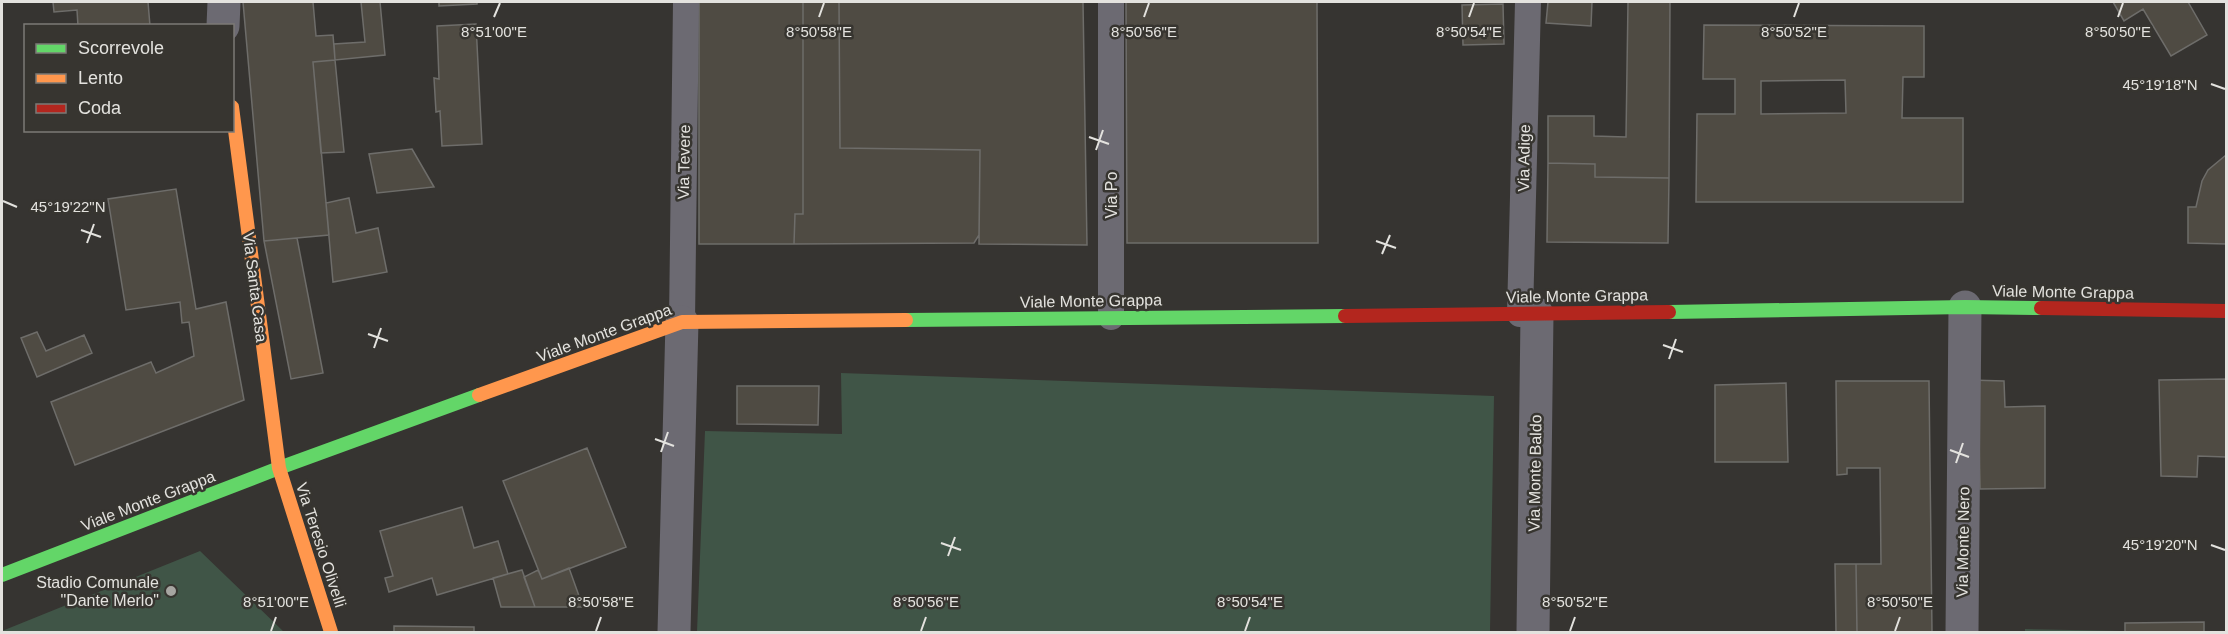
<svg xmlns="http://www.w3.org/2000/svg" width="2228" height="634" font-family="Helvetica,sans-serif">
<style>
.green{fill:#405547}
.building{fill:#4f4b43;stroke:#6e6d6a;stroke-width:1.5;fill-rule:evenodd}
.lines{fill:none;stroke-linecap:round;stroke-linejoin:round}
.lane{stroke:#6c6a72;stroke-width:26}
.street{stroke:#6c6a72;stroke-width:33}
.fast{stroke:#63d668;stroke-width:14}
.slow{stroke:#ff974d;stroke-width:14}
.jam{stroke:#b3261e;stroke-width:14}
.ticks{fill:none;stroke:#e3e2de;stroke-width:2}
.poi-dot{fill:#a6a5a1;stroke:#373530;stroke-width:2}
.labels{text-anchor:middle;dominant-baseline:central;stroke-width:5;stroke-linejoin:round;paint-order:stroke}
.street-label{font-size:16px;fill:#e3e2de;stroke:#373530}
.poi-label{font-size:16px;fill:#e3e2de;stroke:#373530;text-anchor:end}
.ticks-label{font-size:15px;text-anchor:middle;fill:#e3e2de;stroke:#373530;stroke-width:5;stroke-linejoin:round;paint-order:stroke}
</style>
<rect width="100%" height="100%" fill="#363431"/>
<path class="green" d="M841,373L1494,396L1490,632H697L705,431L842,434Z
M200,551L284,632H2V631Z
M2025,629L2123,631V632H2025Z"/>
<path class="building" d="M53,2H148L150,26H78L77,10L54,12Z
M243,2H313L316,36L333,35L335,60L313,62L329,235L264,241Z
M361,2H380L385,55L335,60L334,44L365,42Z
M439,2H477V4L439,6Z
M699,2H803V214H795L794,244H699Z
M803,2H839L840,148L980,150L979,235L974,243L794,244L795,214H803Z
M839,2H1083L1087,245L979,244L980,150L840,148Z
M1126,2H1317L1318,243H1127Z
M1548,2H1592L1591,26L1546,23Z
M1625,2H1670L1669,178L1595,177V164L1548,163V116H1594V136L1626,137L1628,2Z
M2113,2H2188L2207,35L2171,56L2143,9L2124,21Z
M1503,4L1504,44L1463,45L1462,5Z
M476,24L482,144L442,146L440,111L436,112L434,78L439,79L437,26Z
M1704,25L1924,26V77H1903L1902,118H1963V202H1696L1697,114H1735V79H1703ZM1845,80L1846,113L1761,114V81Z
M335,60L344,152L321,153L313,62Z
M412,149L434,187L377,193L369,154Z
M2226,155V244L2188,243V207H2196L2202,181L2208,170Z
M1548,163L1595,164V177L1669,178L1668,243L1547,242Z
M176,189L196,309L226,302L244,400L75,465L51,402L151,362L156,373L194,356L189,322L182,323L180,302L126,310L108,199Z
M349,198L356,233L378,228L387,272L333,282L326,203Z
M297,238L323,373L291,379L264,241Z
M37,332L46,351L84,335L92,353L37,377L21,338Z
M2226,379V457L2198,456L2197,477L2161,476L2159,380Z
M1969,380L2004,381L2005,407L2045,406V488L1980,489L1979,434Z
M1836,381H1929L1932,632H1857L1856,564H1881L1880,468H1847V474L1837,475Z
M1786,383L1788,462H1715V385Z
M737,386H819L818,425L737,424Z
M587,448L626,547L542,579L503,481Z
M462,507L474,548L498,541L508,574L437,595L432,578L389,592L385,578L393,576L380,531Z
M1835,564H1856L1857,632H1836Z
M569,568L583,607H535L524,577L538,570L542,579Z
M522,570L535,607H501L493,578Z
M2204,622V632H2125V623Z
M394,626L474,627V632H394Z"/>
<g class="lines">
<path class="lane" d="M1520,314L1528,2
M1111,317V2
M682,322L686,2"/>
<path class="street" d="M223,26L224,2
M674,632L682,322
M1533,632L1537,314
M1962,632L1965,307"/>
<path class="fast" d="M1669,312L1965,307L2041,308
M906,320L1345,316
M2,575L279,468L479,395"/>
<path class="slow" d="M232,107L279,468L331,632
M479,395L682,322L906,320"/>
<path class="jam" d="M2041,308L2226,311
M1345,316L1669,312"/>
</g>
<path class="ticks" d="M494,17L500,3M819,17L824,3M1144,17L1149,3M1469,17L1474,3M1794,17L1799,3M2118,17L2123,3M2211,84L2225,89M1089,137L1109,144M1096,150L1103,130M3,201L17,207M81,230L101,237M1376,241L1396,248M87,243L94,224M1382,254L1390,235M368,334L388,341M1663,345L1683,352M374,348L381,328M1669,359L1676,339M655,439L674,446M1950,450L1969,457M661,452L668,432M1956,463L1963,443M941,543L961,550M2211,545L2225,550M948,556L955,537M271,631L276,617M596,631L601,617M921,631L926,617M1245,631L1250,617M1570,631L1575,617M1895,631L1900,617"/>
<circle class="poi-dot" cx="171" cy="591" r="6"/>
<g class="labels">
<g class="street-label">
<text transform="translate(1524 158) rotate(-89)">Via Adige</text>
<text transform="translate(684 162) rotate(-89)">Via Tevere</text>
<text transform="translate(1111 195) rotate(-90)">Via Po</text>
<text transform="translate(255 287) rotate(83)">Via Santa Casa</text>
<text transform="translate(2063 292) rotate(1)">Viale Monte Grappa</text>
<text transform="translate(1577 296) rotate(-1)">Viale Monte Grappa</text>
<text transform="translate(1091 301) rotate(-1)">Viale Monte Grappa</text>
<text transform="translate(604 333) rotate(-20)">Viale Monte Grappa</text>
<text transform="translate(1535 473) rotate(-89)">Via Monte Baldo</text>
<text transform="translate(148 501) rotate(-21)">Viale Monte Grappa</text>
<text transform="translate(1963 542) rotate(-89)">Via Monte Nero</text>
<text transform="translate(321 545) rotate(72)">Via Teresio Olivelli</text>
</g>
<g class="poi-label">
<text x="159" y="582">Stadio Comunale<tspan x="159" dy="18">"Dante Merlo"</tspan></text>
</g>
</g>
<g class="ticks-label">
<text x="1469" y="37">8°50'54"E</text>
<text x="494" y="37">8°51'00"E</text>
<text x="819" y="37">8°50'58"E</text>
<text x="1144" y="37">8°50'56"E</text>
<text x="1794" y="37">8°50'52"E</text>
<text x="2118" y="37">8°50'50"E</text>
<text x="2160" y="90">45°19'18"N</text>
<text x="68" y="212">45°19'22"N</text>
<text x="2160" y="550">45°19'20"N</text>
<text x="276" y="607">8°51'00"E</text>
<text x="601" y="607">8°50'58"E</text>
<text x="926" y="607">8°50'56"E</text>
<text x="1250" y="607">8°50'54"E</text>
<text x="1575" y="607">8°50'52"E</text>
<text x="1900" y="607">8°50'50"E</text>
</g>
<rect width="2228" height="634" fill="none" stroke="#e3e2de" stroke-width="6"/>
<rect x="24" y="24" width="210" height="108" fill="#373530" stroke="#7c7a76" stroke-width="1.5"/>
<rect x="36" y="44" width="30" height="9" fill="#63d668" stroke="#7c7a76" stroke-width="1.5"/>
<text x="78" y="54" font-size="18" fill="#e3e2de">Scorrevole</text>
<rect x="36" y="74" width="30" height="9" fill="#ff974d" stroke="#7c7a76" stroke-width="1.5"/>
<text x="78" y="84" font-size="18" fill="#e3e2de">Lento</text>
<rect x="36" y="104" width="30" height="9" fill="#b3261e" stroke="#7c7a76" stroke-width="1.5"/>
<text x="78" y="114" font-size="18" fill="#e3e2de">Coda</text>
</svg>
